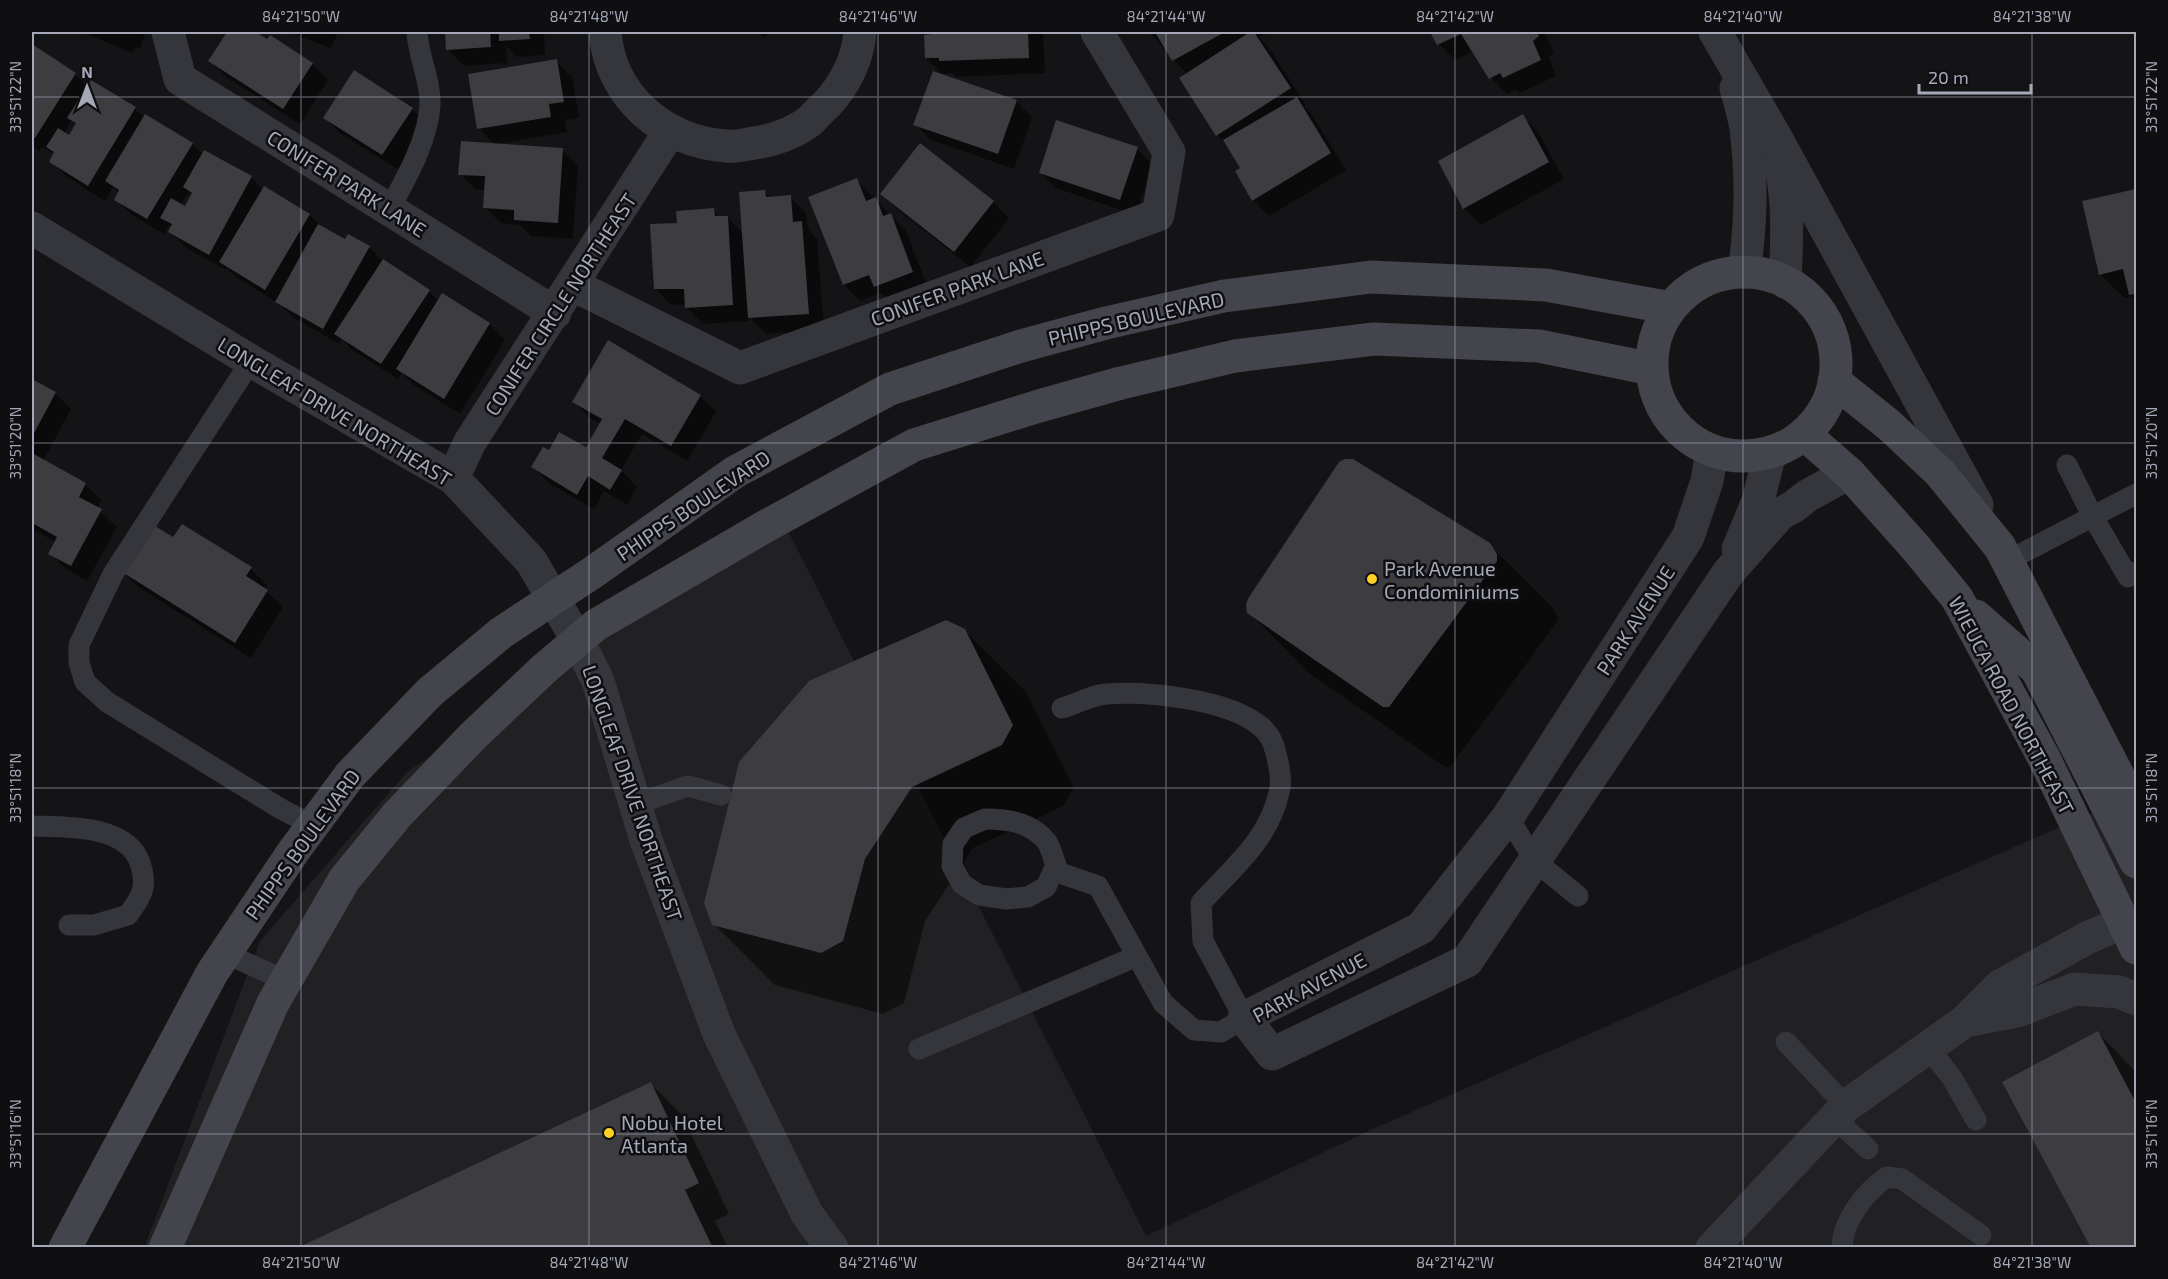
<svg xmlns="http://www.w3.org/2000/svg" width="2168" height="1279" font-family="'Exo 2',sans-serif">
<style>
.built{fill:#212023}
.shadow{fill:#0007;fill-rule:evenodd}
.building{fill:#3c3c41}
.lines{fill:none;stroke-linecap:round;stroke-linejoin:round}
.service{stroke:#35353c;stroke-width:21}
.minor{stroke:#35353c;stroke-width:33}
.tertiary{stroke:#35353c;stroke-width:33}
.secondary{stroke:#43444c;stroke-width:33}
.ticks{fill:none;stroke:#a5a8b7;stroke-width:1.5;stroke-opacity:0.45}
.poi-dot{fill:#fed124;stroke:#0f0f11;stroke-width:2}
.labels{text-anchor:middle;dominant-baseline:central;stroke-width:5;stroke-linejoin:round;paint-order:stroke}
.street-label{font-size:20px;fill:#a5a8b7;stroke:#0f0f11}
.poi-label{font-size:20px;fill:#a5a8b7;stroke:#0f0f11;text-anchor:start}
.neatline{fill:none;stroke:#a5a8b7;stroke-width:2}
.ticks-label{font-size:15px;text-anchor:middle;fill:#a5a8b7}
</style>
<rect width="100%" height="100%" fill="#141416"/>
<path class="built" d="M787,529L1146,1236L1373,1129L2119,801L2136,829V1247L144,1248L260,941L407,772L597,644Z"/>
<path class="shadow" d="M81,32H146L140,48L136,47L133,53Z
M228,32H253L312,64L328,80L300,124L226,77L210,60Z
M287,32H338L331,48Z
M446,32H544L545,55L517,57L506,46L507,63L464,66L447,49Z
M756,32H769L765,37Z
M929,32H1043L1045,73L956,77L953,73L942,74L926,58L933,35Z
M1149,32H1264L1265,34L1259,37L1269,48L1306,105L1304,106L1312,115L1346,170L1269,216L1253,200L1242,169L1229,147L1217,135L1187,74Z
M1432,32H1544L1554,52L1549,57L1556,76L1520,93L1516,89L1507,94L1491,78L1474,51L1455,60L1439,44Z
M32,46L75,74L88,87L91,82L135,109L144,118L192,144L203,154L204,152L251,177L264,190L265,188L310,215L324,229L346,241L369,247L383,261L429,291L439,301L489,324L505,340L460,414L414,385L402,373L398,379L352,350L342,339L339,344L293,317L278,303L237,278L227,268L226,270L186,248L170,232L172,228L170,225L164,234L132,215L116,199L119,194L113,187L105,201L67,177L51,161L55,154L53,152L52,153L42,147L39,151L32,146ZM72,120L76,125L69,137L64,134ZM189,192L193,195L185,208L181,205Z
M556,61L572,77L579,118L565,120L567,132L498,144L562,150L578,166L573,239L531,236L520,225L501,223L484,207L486,191L476,190L460,174L495,145L479,128Z
M1016,101L1032,117L1014,169L931,140L915,124Z
M412,109L428,125L399,170L341,134L325,118Z
M1522,116L1538,132L1564,179L1481,225L1465,209L1440,162Z
M1137,149L1153,165L1136,215L1056,188L1040,172Z
M856,179L906,231L928,288L891,303L881,293L860,301L844,285Z
M2136,190V301L2132,296L2124,298L2100,274L2084,202Z
M765,192L771,198L790,197L806,213L808,229L817,239L824,330L766,334L748,316L749,321L703,324L687,308V304L671,305L655,288L678,225L713,210L721,218L727,217L743,233Z
M882,194L993,202L1009,218L971,267L898,210Z
M32,380L55,393L71,409L43,461L85,484L101,500L97,509L117,527L87,581L66,569L50,553L56,542L32,529Z
M700,396L716,412L687,461L642,434L621,470L637,487L627,505L604,491L594,509L549,483L533,467L549,452L586,449L601,424L590,418L574,402Z
M174,540L251,569L267,585L264,589L283,607L251,658L137,586L121,570Z
M1489,544L1551,606L1558,617L1557,622L1450,767H1445L1310,674L1249,612Z
M964,630L1026,692L1074,788L1063,806L973,848L925,921L904,1003L883,1014L775,985L714,924Z
M2098,1033L2136,1072V1248H2093Z
M651,1084L682,1115L729,1214L715,1221L728,1248H301Z"/>
<path class="building" d="M227,32H256L267,39L270,35L313,63L283,109L208,61Z
M445,32H490L491,47L446,50Z
M499,32H529L530,39L499,41Z
M941,32H1028L1029,58L939,61V58H925L924,35L941,33Z
M1148,32H1225L1172,61L1155,32L1150,35Z
M1250,32H1254L1291,88L1216,136L1179,78Z
M1430,32H1537L1539,36L1533,41L1541,60L1503,78L1500,73L1489,79L1461,34L1437,45Z
M32,44L76,73L35,138L32,136Z
M557,59L564,102L549,104L551,117L477,129L468,74Z
M354,70L413,108L382,155L323,118Z
M933,71L1017,100L998,154L913,125Z
M91,80L136,107L88,186L49,162L54,152L46,147L58,128L69,135L76,123L67,118Z
M1297,97L1331,153L1252,201L1235,171L1240,168L1223,140Z
M145,114L193,143L147,219L114,200L119,190L105,181Z
M1523,114L1549,162L1463,209L1438,161Z
M1056,120L1138,147L1120,200L1039,173Z
M461,141L563,148L558,223L514,220V210L483,208L485,176L458,175Z
M920,143L994,201L954,252L880,194Z
M204,150L252,176L209,255L168,232L172,224L160,218L171,198L185,206L192,193L183,187Z
M857,178L866,201L876,197L883,216L891,213L913,272L874,287L869,275L843,285L808,197Z
M264,186L310,214L265,290L219,262Z
M2136,189V294L2129,295L2123,269L2099,275L2082,201Z
M765,190L766,197L791,195L793,222L802,221L809,314L748,318L739,192Z
M714,208L715,216H728L733,305L685,308L684,289H654L650,224L677,223L676,211Z
M318,224L345,239L348,234L370,246L323,329L275,302Z
M383,259L430,290L381,364L334,334Z
M442,293L490,323L444,399L396,369Z
M608,340L701,395L671,446L625,419L602,458L622,470L610,490L588,476L577,495L531,467L543,447L549,450L559,432L586,447L602,419L572,402Z
M32,379L56,392L32,437Z
M32,453L86,483L79,497L102,509L71,566L48,554L57,537L32,523Z
M1345,459H1353L1490,543L1497,554V561L1389,707H1383L1247,613L1246,604L1249,597L1339,462Z
M150,523L173,537L182,524L252,567L246,576L268,590L235,643L119,570Z
M946,620L965,629L1013,725L1002,745L912,787L865,859L843,941L821,953L712,925L704,903L739,762L809,681Z
M2098,1031L2136,1103V1248H2091L2002,1082Z
M651,1082L699,1183L685,1190L713,1248H297Z"/>
<g class="lines">
<path class="service" d="M389,210C405,180 428,141 430,105C431,80 418,56 417,32
M251,361L113,574L79,645V663L85,682L107,702L281,809L312,825
M2067,465L2093,517L2128,577L2136,572
M2007,561L2136,494
M636,804L688,786L721,795
M1508,817L1535,861L1578,896
M985,819C1008,819 1031,822 1047,842C1051,848 1053,858 1056,865L1046,887L1028,897L1006,899L979,895L962,884L952,866L953,844L964,828Z
M32,826C65,827 127,824 140,863C148,887 142,896 128,915L94,925H69
M1054,871L1098,886L1163,1003L1194,1030L1221,1032L1244,1018L1203,941L1201,903C1232,868 1268,841 1279,793C1282,783 1280,772 1278,762C1275,748 1272,735 1260,726C1228,699 1147,691 1106,694C1092,695 1076,704 1062,708
M225,953L286,981
M1786,1042L1846,1106
M1928,1047L1952,1078L1976,1120
M919,1049L1137,956
M1834,1118L1868,1149
M1842,1248C1842,1221 1866,1191 1887,1177L1902,1179L1981,1235"/>
<path class="minor" d="M168,32L180,79L555,313
M605,32C610,96 663,142 727,146C736,147 746,144 755,143C774,140 794,133 810,121C815,116 820,110 826,105C845,85 858,59 860,32
M32,228L251,361L453,478L531,561L578,641L598,681L646,840L719,1034L807,1214L832,1248
M573,285L740,368L1158,215L1169,152L1097,32
M1712,451L1707,481L1688,537L1508,817L1421,928L1244,1018L1272,1054L1467,961L1728,573L1780,514L1793,507L1807,496L1849,473
M453,478L470,442L670,131
M1738,549L1758,501L1770,453
M1965,1021L2017,1011L2075,989L2119,992L2136,999
M1712,1248L1846,1106L1965,1021L2000,986L2087,938L2124,922"/>
<path class="tertiary" d="M1715,32L1774,134L1977,505
M1736,88C1740,102 1744,116 1746,129C1752,176 1751,226 1744,272
M1780,161C1789,203 1787,239 1785,282"/>
<path class="secondary" d="M1652 364a92 92 0 1 1 184 0a92 92 0 1 1-184 0Z
M1834,381L1889,425L1940,473L2000,547L2136,810
M1804,434L1849,473L1916,548L1957,598L2044,758L2136,948
M1976,616L2037,670L2136,862
M65,1248L212,973L293,852L350,775L430,692L501,633L592,573L735,472L890,389L1021,346L1106,323L1224,296L1371,277L1546,285L1671,308
M165,1248L273,1003L344,880L397,815L474,735L545,668L596,625L766,526L914,445L1039,406L1121,383L1235,356L1374,339L1539,346L1652,369"/>
</g>
<path class="ticks" d="M301,32V1248M589,32V1248M878,32V1248M1166,32V1248M1455,32V1248M1743,32V1248M2032,32V1248M32,97H2136M32,443H2136M32,788H2136M32,1134H2136"/>
<g class="poi-dot">
<circle cx="1372" cy="579" r="6"/>
<circle cx="609" cy="1133" r="6"/>
</g>
<g class="labels">
<g class="street-label">
<text transform="translate(347 183) rotate(32)">CONIFER PARK LANE</text>
<text transform="translate(957 288) rotate(-20)">CONIFER PARK LANE</text>
<text transform="translate(560 304) rotate(-57)">CONIFER CIRCLE NORTHEAST</text>
<text transform="translate(1136 318) rotate(-13)">PHIPPS BOULEVARD</text>
<text transform="translate(335 411) rotate(31)">LONGLEAF DRIVE NORTHEAST</text>
<text transform="translate(693 505) rotate(-34)">PHIPPS BOULEVARD</text>
<text transform="translate(1635 620) rotate(-57)">PARK AVENUE</text>
<text transform="translate(2012 705) rotate(62)">WIEUCA ROAD NORTHEAST</text>
<text transform="translate(633 793) rotate(71)">LONGLEAF DRIVE NORTHEAST</text>
<text transform="translate(302 844) rotate(-54)">PHIPPS BOULEVARD</text>
<text transform="translate(1309 987) rotate(-28)">PARK AVENUE</text>
</g>
<g class="poi-label">
<text x="1384" y="568">Park Avenue<tspan x="1384" dy="23">Condominiums</tspan></text>
<text x="621" y="1122">Nobu Hotel<tspan x="621" dy="23">Atlanta</tspan></text>
</g>
</g>
<rect width="2168" height="1279" fill="none" stroke="#0f0f11" stroke-width="66"/>
<g transform="translate(87 87)" stroke="#0f0f11" stroke-width="4.5" paint-order="stroke">
<path d="M0-4.5L10 22L0 15L-10 22Z" fill="#a5a8b7"/>
<text y="-9" font-size="16" font-weight="bold" text-anchor="middle" fill="#a5a8b7">N</text>
</g>
<path d="M1919 84v9h112v-9" fill="none" stroke="#a5a8b7" stroke-width="3"/>
<text x="1928" y="84" font-size="18" fill="#a5a8b7" stroke="#0f0f11" stroke-width="4.5" paint-order="stroke">20 m</text>
<rect x="33" y="33" width="2102" height="1213" class="neatline"/>
<g class="ticks-label">
<text x="301" y="22">84°21'50"W</text>
<text x="589" y="22">84°21'48"W</text>
<text x="878" y="22">84°21'46"W</text>
<text x="1166" y="22">84°21'44"W</text>
<text x="1455" y="22">84°21'42"W</text>
<text x="1743" y="22">84°21'40"W</text>
<text x="2032" y="22">84°21'38"W</text>
<text transform="translate(16 97) rotate(-90)" y="5">33°51'22"N</text>
<text transform="translate(2152 97) rotate(-90)" y="5">33°51'22"N</text>
<text transform="translate(16 443) rotate(-90)" y="5">33°51'20"N</text>
<text transform="translate(2152 443) rotate(-90)" y="5">33°51'20"N</text>
<text transform="translate(16 788) rotate(-90)" y="5">33°51'18"N</text>
<text transform="translate(2152 788) rotate(-90)" y="5">33°51'18"N</text>
<text transform="translate(16 1134) rotate(-90)" y="5">33°51'16"N</text>
<text transform="translate(2152 1134) rotate(-90)" y="5">33°51'16"N</text>
<text x="301" y="1268">84°21'50"W</text>
<text x="589" y="1268">84°21'48"W</text>
<text x="878" y="1268">84°21'46"W</text>
<text x="1166" y="1268">84°21'44"W</text>
<text x="1455" y="1268">84°21'42"W</text>
<text x="1743" y="1268">84°21'40"W</text>
<text x="2032" y="1268">84°21'38"W</text>
</g>
</svg>
